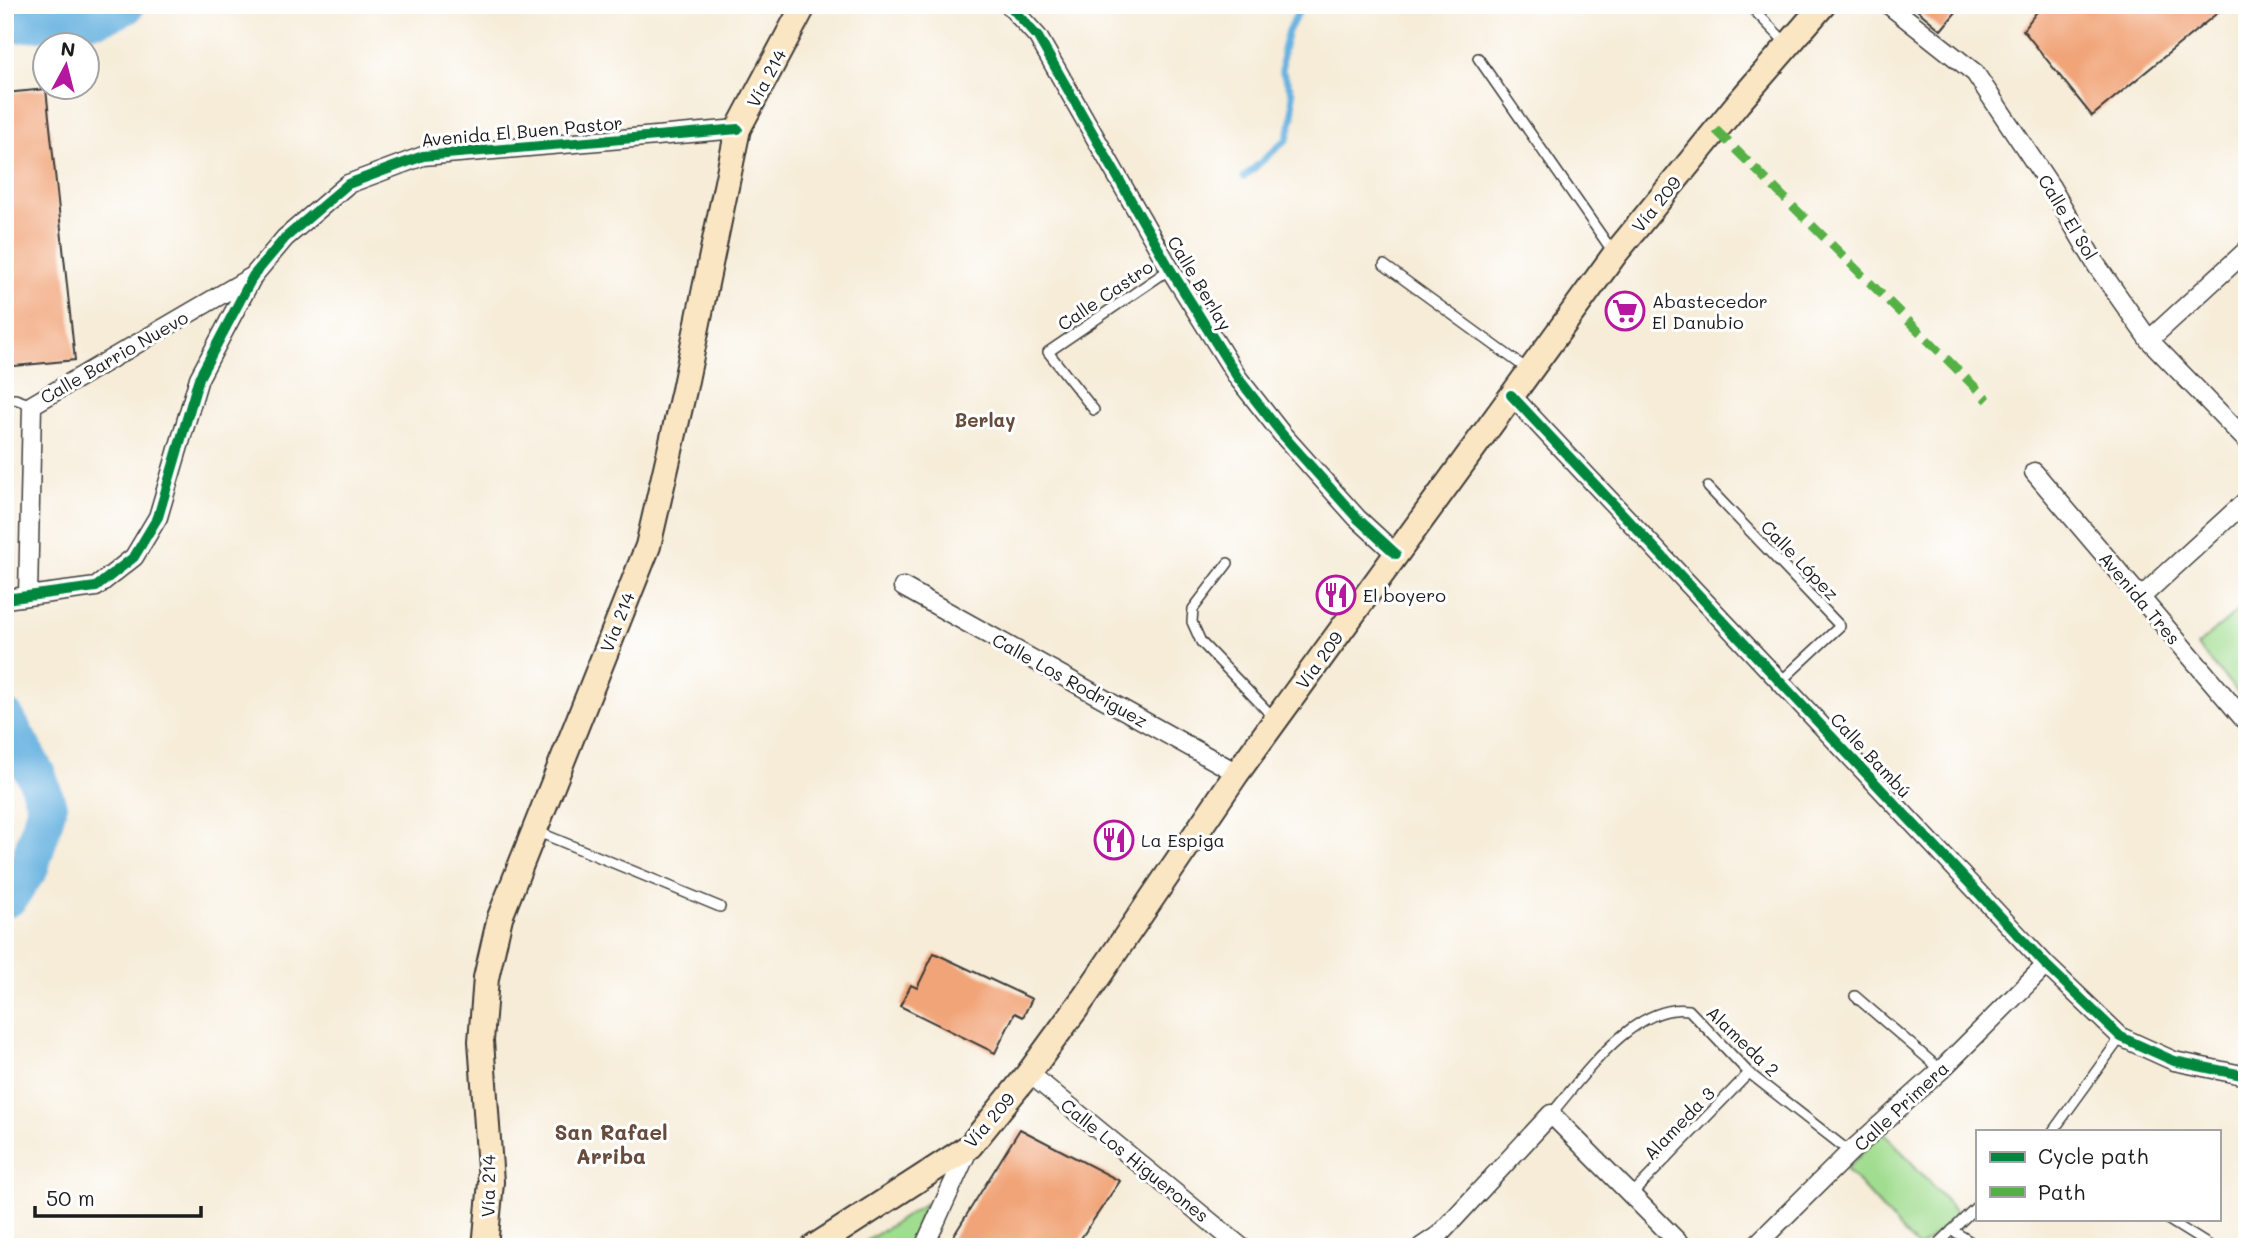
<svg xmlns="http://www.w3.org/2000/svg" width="2252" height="1252" font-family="Mali,sans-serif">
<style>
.green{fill:#a1dd90;stroke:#5e7c56;stroke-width:2}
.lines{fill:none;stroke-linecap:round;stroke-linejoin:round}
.stream{stroke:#68b2e0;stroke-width:7}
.river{stroke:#68b2e0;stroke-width:40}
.building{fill:#f1a478}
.lane-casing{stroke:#3d3b38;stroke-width:12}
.street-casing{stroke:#3d3b38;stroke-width:21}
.secondary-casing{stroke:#3d3b38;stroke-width:28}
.lane{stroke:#fff;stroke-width:9}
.street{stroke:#fff;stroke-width:18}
.secondary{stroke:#fbe6c4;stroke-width:24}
.quiet{stroke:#55b145;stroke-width:9;stroke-dasharray:18 9;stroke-linecap:butt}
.cycleway-casing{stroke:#fff;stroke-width:15}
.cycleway{stroke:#00873e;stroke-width:10}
.labels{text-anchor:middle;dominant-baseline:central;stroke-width:6;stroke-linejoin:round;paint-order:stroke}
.street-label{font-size:18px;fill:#1c1c1c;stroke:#fff}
.poi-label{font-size:18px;fill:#1c1c1c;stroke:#fff;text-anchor:start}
.neighbourhood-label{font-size:19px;font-weight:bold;fill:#674c3c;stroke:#fff}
.quarter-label{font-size:21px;font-weight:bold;fill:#674c3c;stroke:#fff}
</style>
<rect width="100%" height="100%" fill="#fff"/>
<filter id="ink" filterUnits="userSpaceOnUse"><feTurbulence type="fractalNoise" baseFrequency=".0143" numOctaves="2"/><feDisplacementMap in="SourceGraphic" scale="14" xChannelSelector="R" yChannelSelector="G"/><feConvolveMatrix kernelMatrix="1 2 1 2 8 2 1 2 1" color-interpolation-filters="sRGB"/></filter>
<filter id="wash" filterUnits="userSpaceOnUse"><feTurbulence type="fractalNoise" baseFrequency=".00686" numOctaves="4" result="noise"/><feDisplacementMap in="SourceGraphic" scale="28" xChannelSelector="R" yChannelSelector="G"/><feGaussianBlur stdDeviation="1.57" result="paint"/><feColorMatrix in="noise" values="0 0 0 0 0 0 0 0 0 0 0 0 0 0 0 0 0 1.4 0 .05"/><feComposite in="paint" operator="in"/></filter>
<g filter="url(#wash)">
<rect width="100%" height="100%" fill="#f6ecd8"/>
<path class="green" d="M2247,603V693L2242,697L2197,646Z
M1884,1132L1958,1214L1921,1247H1917L1846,1169Z
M926,1203L908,1247H857Z"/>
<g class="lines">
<path class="stream" d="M1244,177L1287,139L1293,116L1292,92L1282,71L1283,50L1288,31L1302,5"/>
<path class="river" d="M5,24L101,15L125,5
M5,719L37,777L47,807L29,867L8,897L5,898"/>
</g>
<g id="blocks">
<path class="building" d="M1911,5H1962L1941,30Z
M2042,5H2227L2092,116L2023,30Z
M46,89L75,360L5,367V93Z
M934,953L1032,999L1023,1017L1015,1013L995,1053L900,1006L911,985L917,988Z
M1020,1129L1120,1181L1075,1247H964L951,1240Z"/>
</g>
</g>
<g filter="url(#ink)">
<use href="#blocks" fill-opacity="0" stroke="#3d3b38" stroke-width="2"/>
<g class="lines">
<defs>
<path id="lane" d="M1749,5L1787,44
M1478,58L1613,252
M1384,265L1527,369
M5,401L15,399L32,405
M1094,410L1048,352L1170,269
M1708,487L1840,626L1779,683
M1228,563L1193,609L1192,622L1201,642L1274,718
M536,831L720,907
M1855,996L1941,1070
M1551,1114C1583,1077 1634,1002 1689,1010L1749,1073L1850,1152
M2053,1131L2121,1037
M1631,1195L1749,1073
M2167,1219L2212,1247
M1952,1230L1979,1247
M1439,1235L1446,1247
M1935,1247L1977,1206"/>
<path id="street" d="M1009,5L1038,37L1170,269L1238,378L1282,434L1357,518L1396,554
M1889,5L1975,73L2051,187L2097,266L2149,340L2247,441
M2149,340L2247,250
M1511,395L2046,965L2121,1037L2174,1061L2247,1076
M2034,472L2247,723
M903,587L1237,773
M28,596L32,405L253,276
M2140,598L2247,500
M5,599L96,587L134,557L158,517L199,378L253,276L285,238L348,184L423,156L738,129
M1029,1073L1241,1247
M924,1247L970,1146
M1421,1247L1439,1235L1551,1114L1683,1247
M1754,1247L1850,1152L1941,1070L2046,965"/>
<path id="secondary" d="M485,1247L491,1182L481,1041L486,978L500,917L648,546L684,390L738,129L804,5
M814,1247L970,1146L1029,1073L1086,995L1237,773L1615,254L1739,102L1823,5"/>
</defs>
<use href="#lane" class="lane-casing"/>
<use href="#street" class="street-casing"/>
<use href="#secondary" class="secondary-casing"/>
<use href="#lane" class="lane"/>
<use href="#street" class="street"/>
<use href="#secondary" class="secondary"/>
<path class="quiet" d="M1716,130L1988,400"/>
<defs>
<path id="cycleway" d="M1009,5L1038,37L1170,269L1238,378L1282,434L1357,518L1396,554
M1511,395L2046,965L2121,1037L2174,1061L2247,1076
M5,599L96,587L134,557L158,517L199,378L253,276L285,238L348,184L423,156L738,129"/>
</defs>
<use href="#cycleway" class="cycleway-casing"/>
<use href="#cycleway" class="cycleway"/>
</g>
</g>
<defs>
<symbol id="supermarket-ring" viewBox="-11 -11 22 22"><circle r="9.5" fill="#fff" stroke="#b5179e" stroke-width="1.5"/><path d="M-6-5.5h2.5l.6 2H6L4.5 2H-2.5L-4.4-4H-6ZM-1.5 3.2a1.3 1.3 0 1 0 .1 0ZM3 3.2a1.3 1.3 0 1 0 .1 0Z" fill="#b5179e"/></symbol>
<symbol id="restaurant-ring" viewBox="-11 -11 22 22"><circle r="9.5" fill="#fff" stroke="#b5179e" stroke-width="1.5"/><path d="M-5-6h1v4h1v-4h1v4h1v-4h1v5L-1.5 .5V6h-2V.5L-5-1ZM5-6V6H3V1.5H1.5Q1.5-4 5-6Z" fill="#b5179e"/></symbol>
</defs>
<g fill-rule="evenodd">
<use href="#supermarket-ring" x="1603" y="289" width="44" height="44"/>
<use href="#restaurant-ring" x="1314" y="573" width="44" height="44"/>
<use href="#restaurant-ring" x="1092" y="818" width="44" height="44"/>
</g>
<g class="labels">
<g class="street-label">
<text transform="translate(766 78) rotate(-62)">Vía 214</text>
<text transform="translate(522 131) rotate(-5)">Avenida El Buen Pastor</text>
<text transform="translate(1656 204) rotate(-51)">Vía 209</text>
<text transform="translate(2068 217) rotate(59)">Calle El Sol</text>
<text transform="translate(1200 283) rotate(59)">Calle Berlay</text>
<text transform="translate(1105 295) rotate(-34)">Calle Castro</text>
<text transform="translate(114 357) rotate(-30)">Calle Barrio Nuevo</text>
<text transform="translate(1800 560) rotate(46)">Calle López</text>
<text transform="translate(2140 598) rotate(50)">Avenida Tres</text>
<text transform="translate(617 622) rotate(-68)">Vía 214</text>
<text transform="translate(1319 660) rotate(-54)">Vía 209</text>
<text transform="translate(1070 680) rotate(29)">Calle Los Rodriguez</text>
<text transform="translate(1871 755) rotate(47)">Calle Bambú</text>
<text transform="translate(1743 1041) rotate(44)">Alameda 2</text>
<text transform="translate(1901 1106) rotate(-43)">Calle Primera</text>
<text transform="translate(989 1120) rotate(-49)">Vía 209</text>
<text transform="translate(1679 1123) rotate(-46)">Alameda 3</text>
<text transform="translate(1135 1160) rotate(39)">Calle Los Higuerones</text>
<text transform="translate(488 1186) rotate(-89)">Vía 214</text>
</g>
<g class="poi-label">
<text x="1652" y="301">Abastecedor<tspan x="1652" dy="21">El Danubio</tspan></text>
<text x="1363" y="595">El boyero</text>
<text x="1141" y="840">La Espiga</text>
</g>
<g class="neighbourhood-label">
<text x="985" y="419">Berlay</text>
</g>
<g class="quarter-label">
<text x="611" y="1131">San Rafael<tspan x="611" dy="24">Arriba</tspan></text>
</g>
</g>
<rect width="2252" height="1252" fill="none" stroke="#fff" stroke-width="28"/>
<rect x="1976" y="1130" width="245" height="91" fill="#ffffff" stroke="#a4a4a4" stroke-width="2"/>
<rect x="1990" y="1152" width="35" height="10" fill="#00873e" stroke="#a4a4a4" stroke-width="2"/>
<text x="2038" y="1164" font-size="21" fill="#1c1c1c">Cycle path</text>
<rect x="1990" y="1187" width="35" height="10" fill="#55b145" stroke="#a4a4a4" stroke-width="2"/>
<text x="2038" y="1200" font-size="21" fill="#1c1c1c">Path</text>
<g transform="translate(66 66) rotate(7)"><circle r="33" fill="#ffffff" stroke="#a4a4a4" stroke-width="2"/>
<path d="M0-5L12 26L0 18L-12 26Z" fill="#b5179e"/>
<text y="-10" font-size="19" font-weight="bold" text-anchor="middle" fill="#1c1c1c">N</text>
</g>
<path d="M35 1206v10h166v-10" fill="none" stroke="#1c1c1c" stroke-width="3.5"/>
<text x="46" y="1206" font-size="21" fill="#1c1c1c" stroke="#ffffff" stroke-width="5" paint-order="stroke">50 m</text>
</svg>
